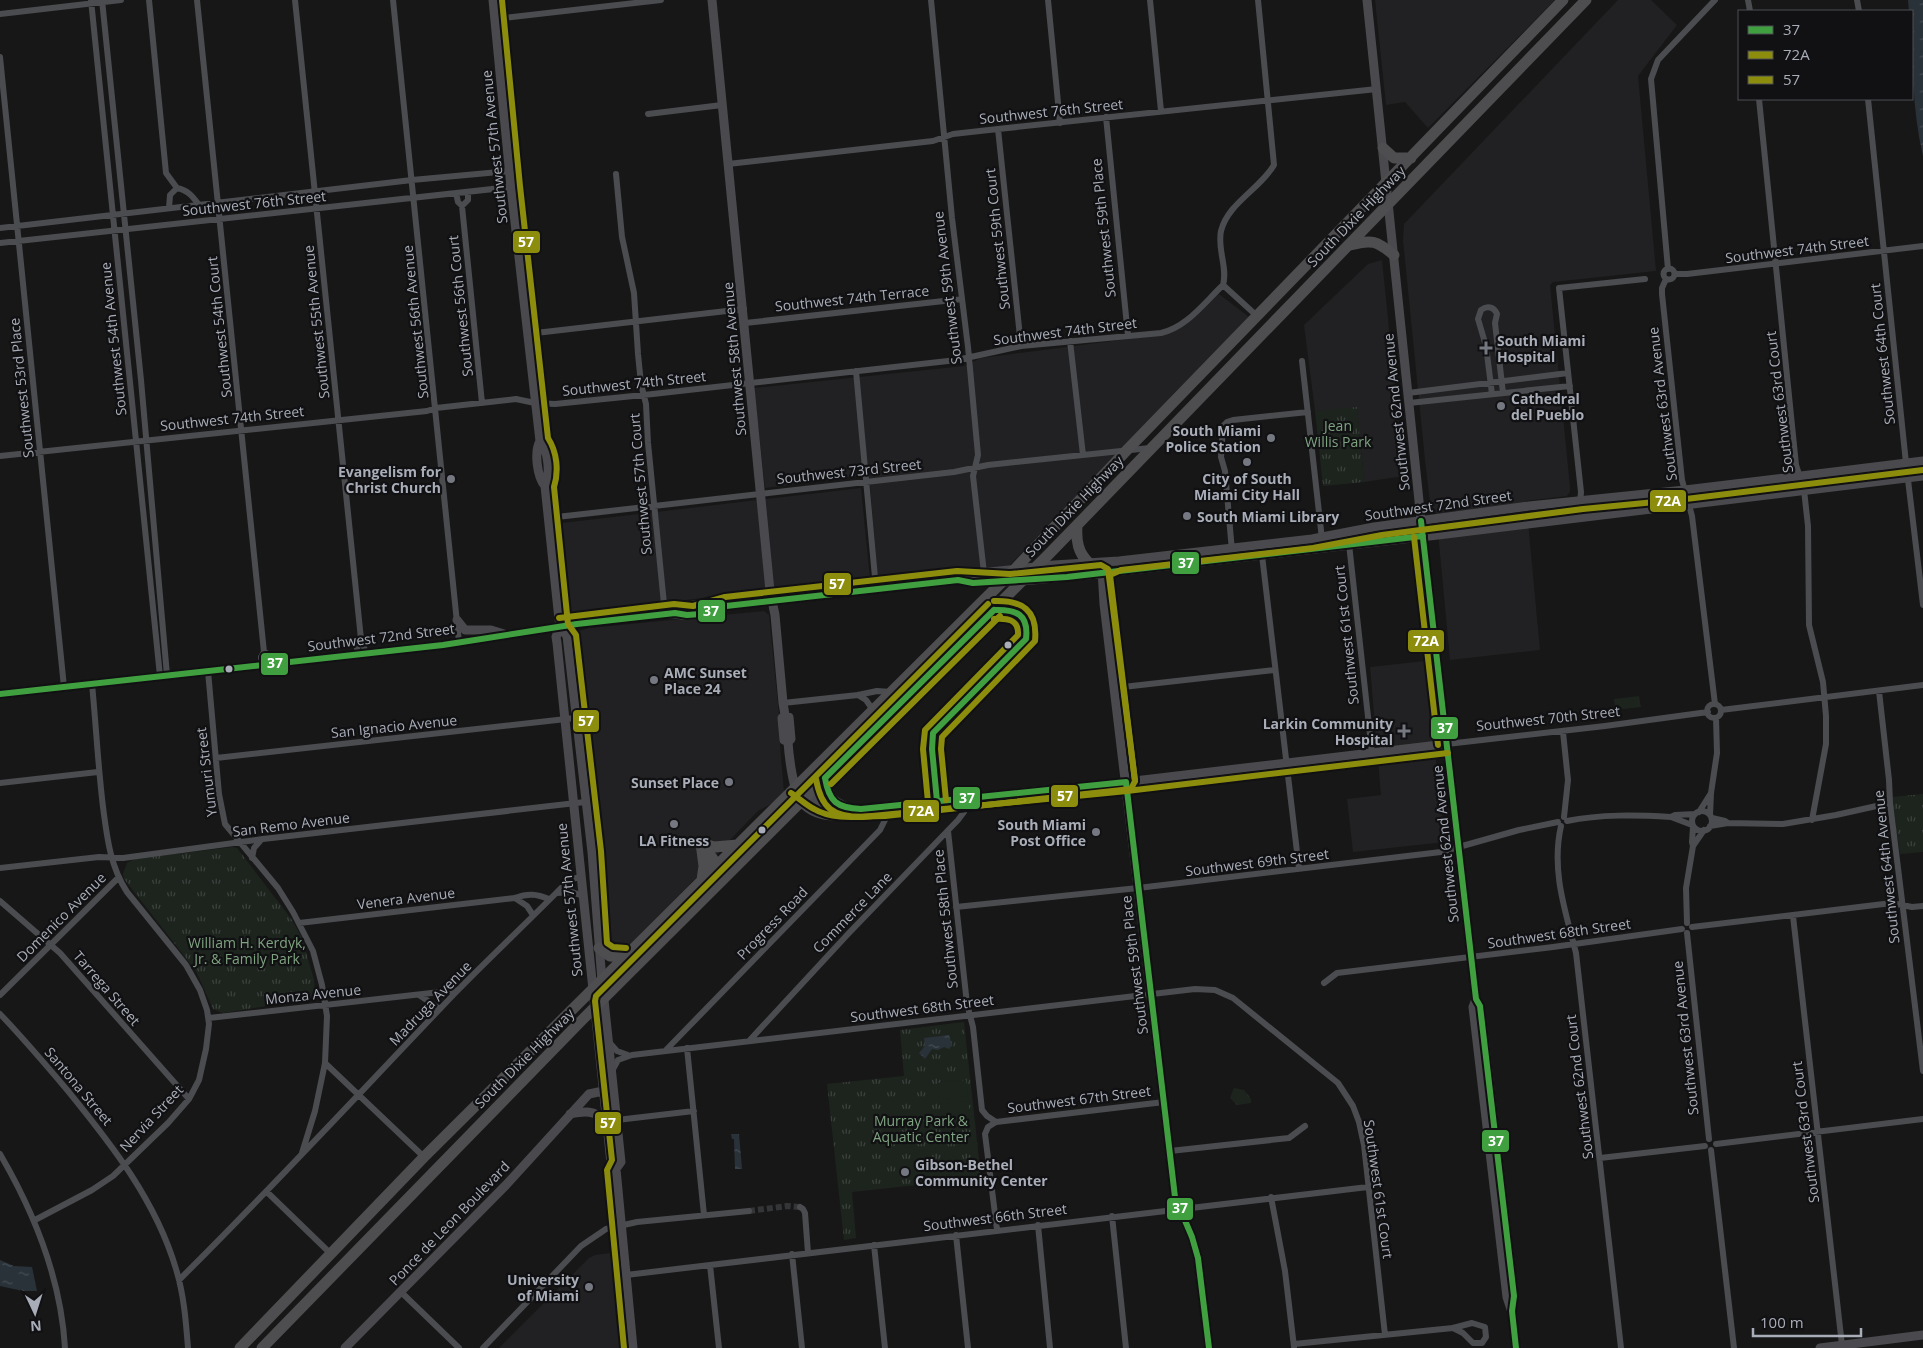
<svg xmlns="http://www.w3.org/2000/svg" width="1923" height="1348" font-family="'Open Sans',sans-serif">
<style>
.built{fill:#212123}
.park{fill:url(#park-tufts)}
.garden{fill:#1d241e}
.water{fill:url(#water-ripples)}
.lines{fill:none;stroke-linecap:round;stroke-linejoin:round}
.street-tunnel{stroke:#343537;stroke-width:6;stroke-dasharray:6 3;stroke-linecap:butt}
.street{stroke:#4b4c50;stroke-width:6}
.secondary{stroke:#4a4a4e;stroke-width:9}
.highway{stroke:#4e4e51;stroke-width:11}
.bus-1-casing{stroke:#111113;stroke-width:10}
.bus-2-casing{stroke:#111113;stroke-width:10}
.bus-3-casing{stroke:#111113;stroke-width:10}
.bus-1{stroke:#40a040;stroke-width:6}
.bus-2{stroke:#8d8d0d;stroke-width:6}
.bus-3{stroke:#8d8d0d;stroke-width:6}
.poi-dot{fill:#757880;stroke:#111113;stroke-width:2}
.bus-dot{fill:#a8adb8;stroke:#111113;stroke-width:2}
.labels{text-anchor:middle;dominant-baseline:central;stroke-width:4.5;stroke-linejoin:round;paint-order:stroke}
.street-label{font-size:14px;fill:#a8adb8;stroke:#111113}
.poi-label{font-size:14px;font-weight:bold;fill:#a8adb8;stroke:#111113;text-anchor:end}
.park-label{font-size:14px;fill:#7fa381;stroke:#111113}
.line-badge{stroke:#111113;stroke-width:2}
.badge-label{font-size:14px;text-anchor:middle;font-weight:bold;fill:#fff}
</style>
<defs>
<pattern id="park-tufts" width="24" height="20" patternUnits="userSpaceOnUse" patternTransform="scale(1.25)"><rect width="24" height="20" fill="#1d241e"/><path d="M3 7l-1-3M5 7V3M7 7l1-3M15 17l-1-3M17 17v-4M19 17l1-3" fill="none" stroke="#3b413d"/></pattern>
<pattern id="water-ripples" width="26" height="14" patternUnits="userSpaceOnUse" patternTransform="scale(1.25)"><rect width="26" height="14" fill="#2a3239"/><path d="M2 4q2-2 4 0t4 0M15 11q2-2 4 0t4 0" fill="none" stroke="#464d54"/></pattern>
</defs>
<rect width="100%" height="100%" fill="#171717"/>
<path class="built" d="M1375,0H1555L1428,128L1405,102L1386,105Z
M1618,0H1651L1677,25L1638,76L1656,271L1553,282L1550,285L1570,487V492L1567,496L1526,501L1540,650L1450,660L1436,511L1431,507L1430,503L1425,460L1403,240L1404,224Z
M1382,260L1404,476L1364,482L1357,408L1315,411L1304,325L1368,264Z
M1219,294L1249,317L1009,566L878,579L869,475L765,488L754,388L964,366L981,358L1167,334Z
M861,488L870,579L571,613L562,523Z
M764,611L769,615L780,724V745L784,792L773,803L758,811L728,842L699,875L623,953L618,955L603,945L593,818L573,639L575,634L579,631L589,628Z
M1425,661L1445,842L1353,852L1347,799L1381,795L1370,667Z
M610,1253L613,1255L624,1348H499L589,1258L595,1255Z"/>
<path class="park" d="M1357,407L1364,482L1323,486L1315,411Z
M1923,794V852L1900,854L1892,797Z
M233,847L237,848L292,920L302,938L314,980L315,993L310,999L223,1013L213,1009L196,971L124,879L123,874L127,863L135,859Z
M964,1022L981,1178L852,1192L856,1238L844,1240L827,1084L904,1076L900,1030Z
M1234,1088L1244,1090L1251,1099V1103L1237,1105L1230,1098Z"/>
<path class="garden" d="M1639,696L1641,707L1615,710L1614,699Z
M966,1080L968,1096L940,1099L938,1083Z
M968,1101L970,1117L942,1120L940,1104Z"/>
<path class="water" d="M1908,0H1923V156C1912,109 1912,59 1912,11H1909Z
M949,1035L952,1045L949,1049L944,1047L938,1050L932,1049L925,1059L919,1053L925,1046L924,1038Z
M731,1134H739L742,1169H735L734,1139H732Z
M0,1260L14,1266L32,1267L37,1291H23L0,1286Z"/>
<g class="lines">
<path class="street-tunnel" d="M749,1211L787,1206L800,1207"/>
<path class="street" d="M91,0L160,676
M102,0L141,380L167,675
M149,0L166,173L177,188
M197,0L264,652L261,657L262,665
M295,0L361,639L366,653
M393,0L459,642
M931,0L952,218L968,347L978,455L973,476L984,573
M1048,0L1060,123
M1150,0L1161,111
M1748,0L1750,11
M1857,0L1859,11
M0,14L121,0
M495,19L661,0
M0,57L64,687
M1759,99L1796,465L1804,490L1808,526L1809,625L1823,682L1826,716V744L1812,820
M1868,99L1906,463L1923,605
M648,114L722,105
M1106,117L1128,336
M998,129L1021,346
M728,164L933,141L953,134L998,129L1377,89
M616,174L622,237L634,293L638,354L641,384L646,404L648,443L665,614
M456,193L458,202L462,206L482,403
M462,206L468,200V192
M169,208L170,195L177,188C188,190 193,197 199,205
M0,228L412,180L510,171
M0,243L511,187
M1663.5 274a5.5 5.5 0 1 1 11 0a5.5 5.5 0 1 1-11 0Z
M1668,269L1651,79L1658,60L1715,0
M1675,274H1687L1923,246
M1666,279L1662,288V294L1682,480L1692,516L1715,704
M1257,316L1223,285C1228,268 1217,249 1221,231C1228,203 1260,189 1274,165L1258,0
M745,323L962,299
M527,334L744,309
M1070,341L1083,455
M1302,361L1323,548
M856,371L876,588
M1408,393L1568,373
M1492,394L1486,346L1478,319L1481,310C1487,305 1494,307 1497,314L1495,323L1503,393
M1409,403L1570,386
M0,456L427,411L436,408L516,399L535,403L555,404L653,394L957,360L1021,346L1161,333C1187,327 1204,303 1223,285
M1579,517L1581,492L1559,288L1645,279
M548,518L954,472L988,465L1150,448
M1349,544L1372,753
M1232,551L1225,471L1221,457L1223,426L1227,422L1233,420L1308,412
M1262,555L1299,869
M264,652L268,654L270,664
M358,654L357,648L361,641
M208,671L219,794L225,824L278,888L293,912L313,951L322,985L327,1016L325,1063L315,1111L302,1153
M1114,688L1275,670
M1879,691L1889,780L1890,803L1923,1071
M858,695L866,700L873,710
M783,703L858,695L877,691L891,692
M1707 711a7 7 0 1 1 14 0a7 7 0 1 1-14 0Z
M1721,710L1923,685
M1563,732L1568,780L1564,817
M1447,744L1605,726L1708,712
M216,758L575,718
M0,783L98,772
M1692 821a10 10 0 1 1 20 0a10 10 0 1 1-20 0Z
M1699,812L1711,793
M1710,815L1711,793L1717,753L1716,718
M1671,817L1692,825
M1712,818L1725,821L1728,823
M1567,821C1601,814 1637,815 1671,817L1675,815L1695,814
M1561,826C1551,870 1565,910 1576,953L1621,1348
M1710,826L1728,823L1783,824L1836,815L1890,803
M948,831L967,1004L973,1027L982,1110L987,1116L996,1122
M1693,846L1704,830
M252,858L254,848L261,840
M0,868L99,857L123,858L263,839L585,802
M557,893L572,892L583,896
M515,898L527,906L533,915
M0,901L60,953L189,1099
M956,907L1138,888L1441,852L1519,830L1558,822
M1793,916L1842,1345
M299,923L515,898C528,893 537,894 549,899
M1687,923L1686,888L1693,846L1692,842L1693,827
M1692,927L1892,903L1912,907L1923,906
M1687,933L1709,1139
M1324,983L1337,973L1553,947L1682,929
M0,995L119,877
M419,995L440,1009
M0,1014C24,1039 46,1065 68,1091C112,1145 156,1201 176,1269C184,1295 186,1322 188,1348
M209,1018L458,990
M749,1041L848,934L958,820L964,812L966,798
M609,1042L617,1051L628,1055
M687,1048L704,1215
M666,1050L880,830L885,820L884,807
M325,1063L424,1157
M612,1071L618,1060L632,1055L1195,989L1215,990L1233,998L1338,1083L1353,1106L1359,1122L1364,1145L1385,1335
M617,1120L694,1111
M1716,1144L1923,1119
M1711,1150L1734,1348
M1170,1151L1289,1138L1305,1126
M0,1154C35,1214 61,1278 65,1348
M1600,1158L1705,1146
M267,1192L331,1254
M1271,1197L1285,1271L1294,1347
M800,1207L803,1209L805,1213L808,1253
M1112,1216L1126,1348
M35,1220L92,1190L113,1176L168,1123L189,1099L199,1080L206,1049L209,1024L207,1010L200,990L186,965L127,892C110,866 107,837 103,807C98,766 96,725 92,684
M1038,1225L1050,1348
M997,1230L985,1134L988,1127L996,1122L1164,1102
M956,1235L968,1348
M874,1245L885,1348
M792,1254L802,1348
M710,1265L719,1348
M626,1275L1368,1187
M179,1280C274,1186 365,1087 458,990C493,954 530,920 566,883L571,879L581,877
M401,1292L459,1348
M1294,1344L1453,1328L1472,1323L1485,1327L1486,1337L1482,1343H1473L1463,1333L1453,1328
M483,1348L581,1246L606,1229L637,1222L749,1211"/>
<path class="secondary" d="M493,0L511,187L540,441C534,452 537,477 545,486
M712,0L770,591L775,615L783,703L785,715L789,717L791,739L788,742C789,756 793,792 802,803C823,826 860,813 884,807
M1367,0L1424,549L1476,999L1480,1006L1485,1046L1514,1296L1512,1311L1516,1348
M540,441C548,450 551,474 545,486L558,610L560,627L567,636L592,852L602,981L621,1162L616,1169
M1102,570L1104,604L1175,1197L1192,1237L1198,1258L1209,1348
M959,580L973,583L1022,581L1087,575L1438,535L1923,476
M675,613C686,602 712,603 726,606
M457,620L465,630H491L504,634
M560,627L556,637L557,643L611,1163L616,1169L633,1348
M0,694L443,645L577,624L665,614C671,613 675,614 681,615C693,617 715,611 726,606L958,580L971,574L1054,565L1119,561L1312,539L1374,527L1529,506L1685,490L1923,461
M785,715L782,718L784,740L788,742
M803,791L825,805L843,808
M879,807L1126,782L1447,744
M1476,999L1473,1007L1507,1297L1511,1309
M570,1114C585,1111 594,1110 606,1121
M345,1348L506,1185L589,1094L603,1091L607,1094
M1820,1348L1923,1335"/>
<path class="highway" d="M1383,148L1394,158H1411
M1350,245C1372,239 1377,241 1394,255
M1077,526C1076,541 1078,553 1089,563
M825,778C828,797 829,800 846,808
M701,843L713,859L717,872
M701,843L704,866L702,880
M701,843L714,847L738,845
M599,948L610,956L625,957
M240,1348L424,1157L1014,570L1127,450L1563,0
M262,1348L581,1021L1049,554L1586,0"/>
<defs>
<path id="bus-1" d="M1421,521L1476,999L1480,1006L1514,1296L1512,1311L1516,1348
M0,694L443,645L577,624L675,613L687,615L701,614L726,606L958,580L973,583L1067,577L1423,536
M825,778C829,802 837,808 861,809L1126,782
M825,778L994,610
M1126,782L1175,1197L1192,1237L1198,1258L1209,1348
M937,801L932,749L933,733L1026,639C1029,614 1016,609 994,610"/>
<path id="bus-2" d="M1414,537L1438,745
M816,779C821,808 833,817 862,817L1127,791L1448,753
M1135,781L1110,575L1121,570L1313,548L1382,535L1583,509L1686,499L1923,470
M831,784L1000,616
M946,800L941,749L942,737L1035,641C1038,610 1022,600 994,601"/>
<path id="bus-3" d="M502,0L520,186L548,438C557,452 559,471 554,487L568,624L576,635L601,851L607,943L613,947L626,948
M559,618L674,604L693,606L725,597L957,571L1010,574L1101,565L1108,569L1135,781L1131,789L885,816C862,816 834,821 814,809C806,805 799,798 791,793
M928,802L923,749L925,730L1018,635C1019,619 1007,618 994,619
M624,1348L607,1170L612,1160L595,1001L596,996L988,604"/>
</defs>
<use href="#bus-1" class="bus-1-casing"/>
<use href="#bus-2" class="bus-2-casing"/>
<use href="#bus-3" class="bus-3-casing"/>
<use href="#bus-1" class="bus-1"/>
<use href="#bus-2" class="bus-2"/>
<use href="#bus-3" class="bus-3"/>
</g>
<g class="poi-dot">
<path d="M1483.5 340.5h5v5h5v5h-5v5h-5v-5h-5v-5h5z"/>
<circle cx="1501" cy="406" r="5"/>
<circle cx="1271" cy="438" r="5"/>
<circle cx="1247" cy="462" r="5"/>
<circle cx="451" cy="479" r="5"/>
<circle cx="1187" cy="516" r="5"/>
<circle cx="654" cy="680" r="5"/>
<path d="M1401.5 723.5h5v5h5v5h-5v5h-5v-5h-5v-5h5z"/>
<circle cx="729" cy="782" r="5"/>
<circle cx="674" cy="824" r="5"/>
<circle cx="1096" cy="832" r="5"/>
<circle cx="905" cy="1172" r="5"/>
<circle cx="589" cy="1287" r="5"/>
</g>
<g class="bus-dot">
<circle cx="1008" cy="645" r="4.5"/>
<circle cx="229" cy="669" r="4.5"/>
<circle cx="762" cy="830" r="4.5"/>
</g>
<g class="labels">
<g class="street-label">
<text transform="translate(1051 111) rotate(-6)">Southwest 76th Street</text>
<text transform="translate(494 147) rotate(-96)">Southwest 57th Avenue</text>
<text transform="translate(254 203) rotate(-6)">Southwest 76th Street</text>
<text transform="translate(1356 216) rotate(-46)">South Dixie Highway</text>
<text transform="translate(1103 228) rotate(-96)">Southwest 59th Place</text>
<text transform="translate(997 239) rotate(-96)">Southwest 59th Court</text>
<text transform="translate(1797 249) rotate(-7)">Southwest 74th Street</text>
<text transform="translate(947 288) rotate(-97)">Southwest 59th Avenue</text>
<text transform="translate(852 298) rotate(-6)">Southwest 74th Terrace</text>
<text transform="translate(460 306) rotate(-96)">Southwest 56th Court</text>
<text transform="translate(316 322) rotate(-96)">Southwest 55th Avenue</text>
<text transform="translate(415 322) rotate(-96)">Southwest 56th Avenue</text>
<text transform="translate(219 327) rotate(-96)">Southwest 54th Court</text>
<text transform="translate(1065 331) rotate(-7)">Southwest 74th Street</text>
<text transform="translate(113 339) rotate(-96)">Southwest 54th Avenue</text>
<text transform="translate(1882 354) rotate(-96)">Southwest 64th Court</text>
<text transform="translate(734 359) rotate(-95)">Southwest 58th Avenue</text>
<text transform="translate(634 383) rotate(-6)">Southwest 74th Street</text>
<text transform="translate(21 388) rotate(-96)">Southwest 53rd Place</text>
<text transform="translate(1779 402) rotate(-97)">Southwest 63rd Court</text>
<text transform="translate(1662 404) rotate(-97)">Southwest 63rd Avenue</text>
<text transform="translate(1396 412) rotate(-96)">Southwest 62nd Avenue</text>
<text transform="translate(232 418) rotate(-6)">Southwest 74th Street</text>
<text transform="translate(849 471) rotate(-6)">Southwest 73rd Street</text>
<text transform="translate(640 484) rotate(-95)">Southwest 57th Court</text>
<text transform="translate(1438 505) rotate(-8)">Southwest 72nd Street</text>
<text transform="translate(1074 506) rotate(-46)">South Dixie Highway</text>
<text transform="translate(1346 635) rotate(-96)">Southwest 61st Court</text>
<text transform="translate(381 637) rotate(-7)">Southwest 72nd Street</text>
<text transform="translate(1548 718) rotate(-6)">Southwest 70th Street</text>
<text transform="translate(394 726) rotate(-6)">San Ignacio Avenue</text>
<text transform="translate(206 772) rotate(-97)">Yumuri Street</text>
<text transform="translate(291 824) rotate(-7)">San Remo Avenue</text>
<text transform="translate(1445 844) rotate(-96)">Southwest 62nd Avenue</text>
<text transform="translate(1257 862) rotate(-7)">Southwest 69th Street</text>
<text transform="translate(1886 867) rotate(-96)">Southwest 64th Avenue</text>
<text transform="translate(406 898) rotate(-7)">Venera Avenue</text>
<text transform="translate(569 900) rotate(-96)">Southwest 57th Avenue</text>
<text transform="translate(852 912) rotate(-46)">Commerce Lane</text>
<text transform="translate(61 917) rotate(-45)">Domenico Avenue</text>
<text transform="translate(945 919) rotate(-96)">Southwest 58th Place</text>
<text transform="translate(772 923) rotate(-46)">Progress Road</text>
<text transform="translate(1559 933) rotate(-8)">Southwest 68th Street</text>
<text transform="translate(1134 965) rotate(-97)">Southwest 59th Place</text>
<text transform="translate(107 988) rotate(49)">Tarrega Street</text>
<text transform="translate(313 994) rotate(-6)">Monza Avenue</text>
<text transform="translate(430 1003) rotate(-46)">Madruga Avenue</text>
<text transform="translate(922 1008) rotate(-7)">Southwest 68th Street</text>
<text transform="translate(1685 1038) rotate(-96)">Southwest 63rd Avenue</text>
<text transform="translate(524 1058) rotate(-45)">South Dixie Highway</text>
<text transform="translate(79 1086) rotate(50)">Santona Street</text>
<text transform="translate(1579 1087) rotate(-97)">Southwest 62nd Court</text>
<text transform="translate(1079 1099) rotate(-7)">Southwest 67th Street</text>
<text transform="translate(151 1118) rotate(-47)">Nervia Street</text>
<text transform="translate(1805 1132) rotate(-97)">Southwest 63rd Court</text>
<text transform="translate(1379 1189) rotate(82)">Southwest 61st Court</text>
<text transform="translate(995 1217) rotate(-7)">Southwest 66th Street</text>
<text transform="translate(449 1223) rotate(-46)">Ponce de Leon Boulevard</text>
</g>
<g class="poi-label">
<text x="1497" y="340" text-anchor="start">South Miami<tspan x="1497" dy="16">Hospital</tspan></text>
<text x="1511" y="398" text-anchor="start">Cathedral<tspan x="1511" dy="16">del Pueblo</tspan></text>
<text x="1261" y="430">South Miami<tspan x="1261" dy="16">Police Station</tspan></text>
<text x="441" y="471">Evangelism for<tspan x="441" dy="16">Christ Church</tspan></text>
<text x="1247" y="478" text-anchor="middle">City of South<tspan x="1247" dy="16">Miami City Hall</tspan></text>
<text x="1197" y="516" text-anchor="start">South Miami Library</text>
<text x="664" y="672" text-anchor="start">AMC Sunset<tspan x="664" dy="16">Place 24</tspan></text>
<text x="1393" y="723">Larkin Community<tspan x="1393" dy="16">Hospital</tspan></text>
<text x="719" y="782">Sunset Place</text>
<text x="1086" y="824">South Miami<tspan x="1086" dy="16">Post Office</tspan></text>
<text x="674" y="840" text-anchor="middle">LA Fitness</text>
<text x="915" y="1164" text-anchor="start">Gibson-Bethel<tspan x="915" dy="16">Community Center</tspan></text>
<text x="579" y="1279">University<tspan x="579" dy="16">of Miami</tspan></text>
</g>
<g class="park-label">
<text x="1338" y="425">Jean<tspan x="1338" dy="16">Willis Park</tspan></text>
<text x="247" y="942">William H. Kerdyk,<tspan x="247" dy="16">Jr. &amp; Family Park</tspan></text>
<text x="921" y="1120">Murray Park &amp;<tspan x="921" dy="16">Aquatic Center</tspan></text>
</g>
</g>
<g class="line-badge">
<rect x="512" y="230" width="29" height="24" rx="5" fill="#8d8d0d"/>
<rect x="1649" y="489" width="38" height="24" rx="5" fill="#8d8d0d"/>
<rect x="1171" y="551" width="29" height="24" rx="5" fill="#40a040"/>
<rect x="823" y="572" width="29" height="24" rx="5" fill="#8d8d0d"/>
<rect x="697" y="599" width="29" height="24" rx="5" fill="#40a040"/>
<rect x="1407" y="629" width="38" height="24" rx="5" fill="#8d8d0d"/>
<rect x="260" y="652" width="29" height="24" rx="5" fill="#40a040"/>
<rect x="572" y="709" width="28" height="24" rx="5" fill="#8d8d0d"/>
<rect x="1430" y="716" width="29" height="24" rx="5" fill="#40a040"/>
<rect x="1050" y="784" width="29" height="24" rx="5" fill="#8d8d0d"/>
<rect x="952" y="786" width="29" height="24" rx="5" fill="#40a040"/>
<rect x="902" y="799" width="38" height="24" rx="5" fill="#8d8d0d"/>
<rect x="594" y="1111" width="28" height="24" rx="5" fill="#8d8d0d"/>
<rect x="1481" y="1129" width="29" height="24" rx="5" fill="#40a040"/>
<rect x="1166" y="1197" width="28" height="24" rx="5" fill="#40a040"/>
</g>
<g class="badge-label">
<text x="526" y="247">57</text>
<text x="1668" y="506">72A</text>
<text x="1186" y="568">37</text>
<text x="837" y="589">57</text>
<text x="711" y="616">37</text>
<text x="1426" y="646">72A</text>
<text x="275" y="668">37</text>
<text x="586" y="726">57</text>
<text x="1445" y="733">37</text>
<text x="1065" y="801">57</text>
<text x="967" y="803">37</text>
<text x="921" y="816">72A</text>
<text x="608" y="1128">57</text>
<text x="1496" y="1146">37</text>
<text x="1180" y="1213">37</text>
</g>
<rect x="1738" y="10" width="175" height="90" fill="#111113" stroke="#4d4f55"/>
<rect x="1748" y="26" width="25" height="8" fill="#40a040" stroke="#4d4f55"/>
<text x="1783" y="35" font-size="15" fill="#a8adb8">37</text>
<rect x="1748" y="51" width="25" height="8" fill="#8d8d0d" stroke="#4d4f55"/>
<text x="1783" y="60" font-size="15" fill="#a8adb8">72A</text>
<rect x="1748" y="76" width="25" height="8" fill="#8d8d0d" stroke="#4d4f55"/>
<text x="1783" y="85" font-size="15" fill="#a8adb8">57</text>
<g transform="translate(35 1313) rotate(176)" stroke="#111113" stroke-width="4" paint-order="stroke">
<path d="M0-4L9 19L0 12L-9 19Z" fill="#a8adb8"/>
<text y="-8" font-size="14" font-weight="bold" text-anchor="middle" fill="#a8adb8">N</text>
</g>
<path d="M1753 1328v8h108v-8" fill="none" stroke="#a8adb8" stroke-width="2.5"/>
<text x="1760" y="1328" font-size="15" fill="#a8adb8" stroke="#111113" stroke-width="4" paint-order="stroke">100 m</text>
</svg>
